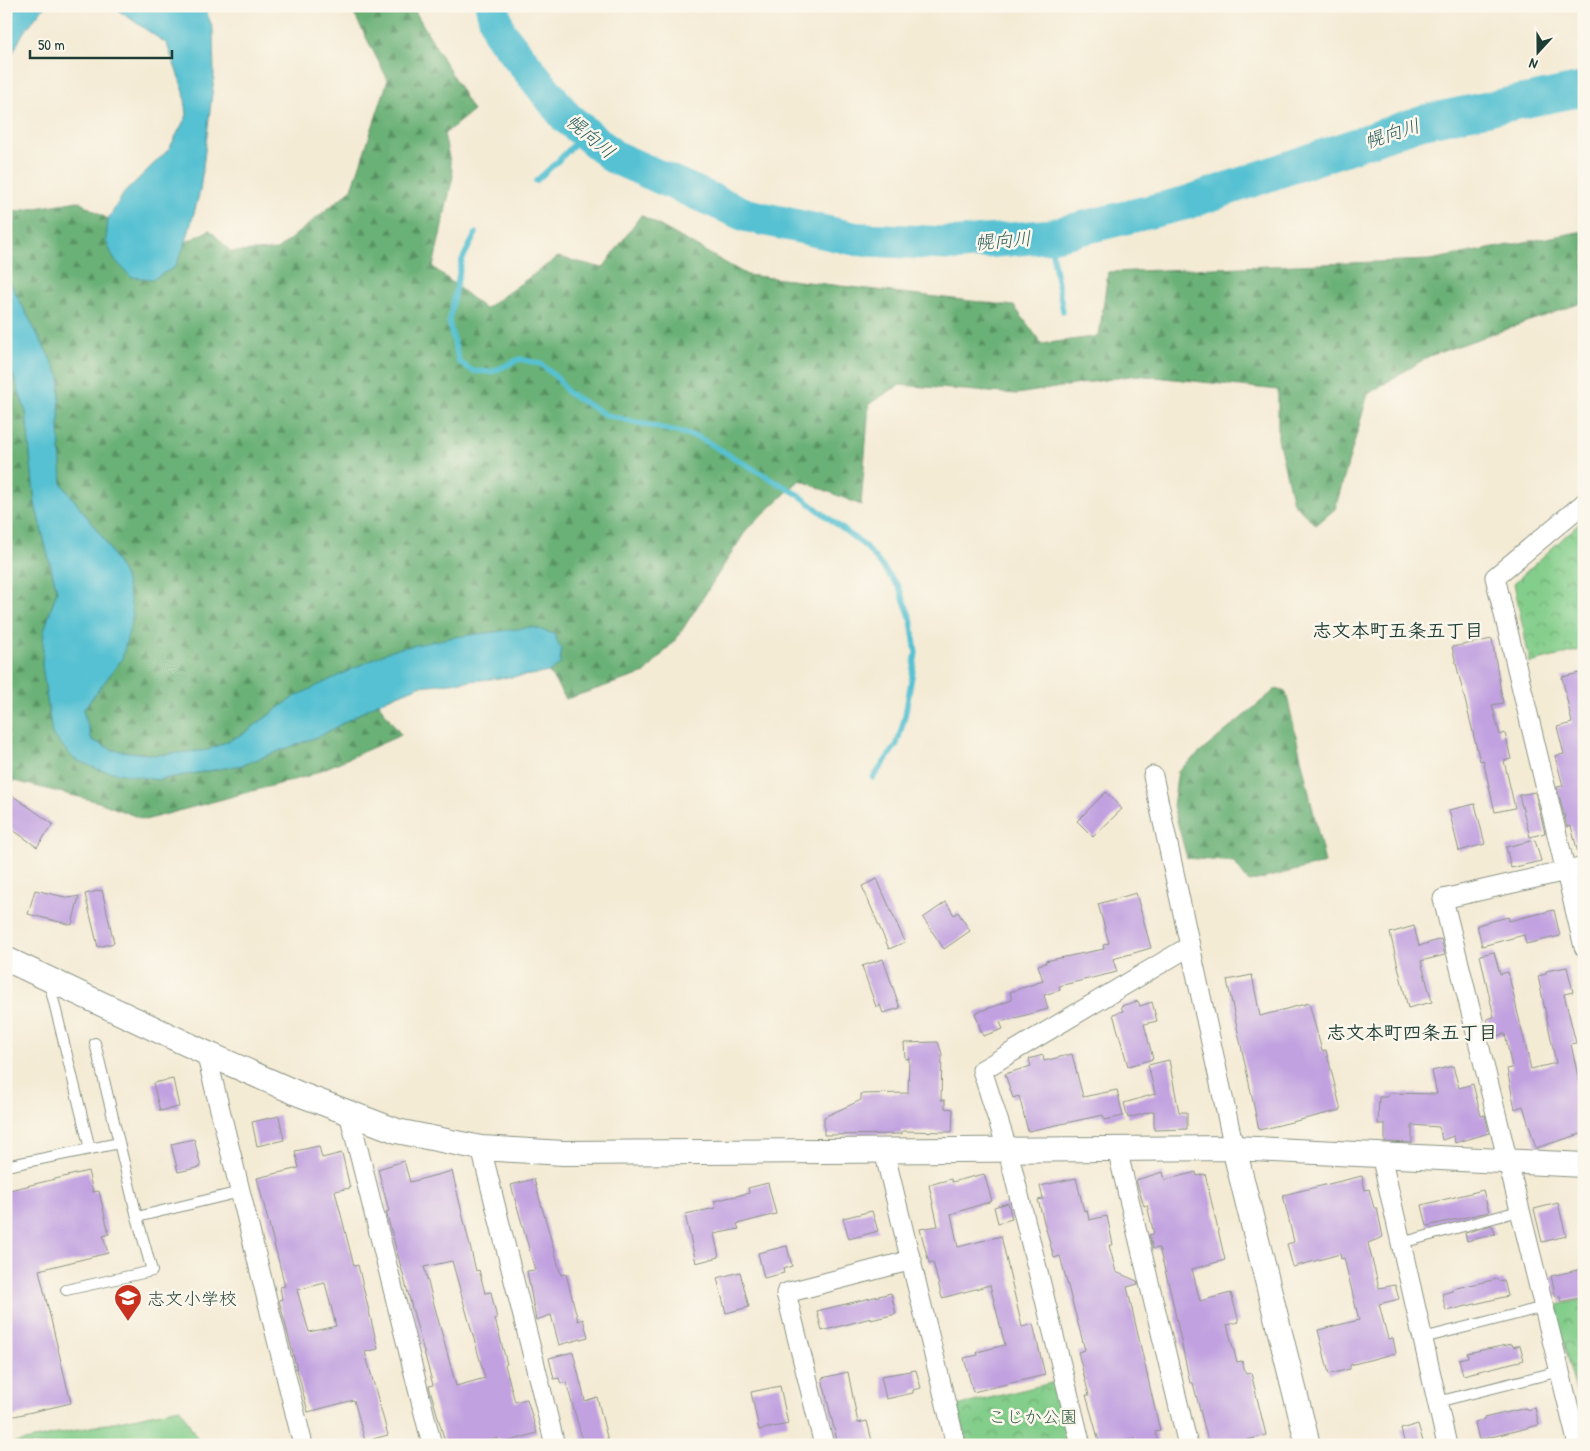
<svg xmlns="http://www.w3.org/2000/svg" width="1590" height="1451" font-family="'Patrick Hand','Klee One',sans-serif">
<style>
.green{fill:#84ce8b;stroke:#528660}
.forest{fill:url(#forest-firs);stroke:#457756}
.park{fill:url(#park-crowns);stroke:#528660}
.water{fill:#57c1d2;stroke:#3b7f83}
.lines{fill:none;stroke-linecap:round;stroke-linejoin:round}
.stream{stroke:#57c1d2;stroke-width:5.5}
.river{stroke:#57c1d2;stroke-width:34}
.building{fill:#c1a1e0;fill-rule:evenodd}
.service-casing{stroke:#8a9484;stroke-width:12}
.minor-casing{stroke:#8a9484;stroke-width:21}
.tertiary-casing{stroke:#8a9484;stroke-width:26}
.service{stroke:#fff;stroke-width:10}
.minor{stroke:#fff;stroke-width:19}
.tertiary{stroke:#fff;stroke-width:24}
.labels{text-anchor:middle;dominant-baseline:central;stroke-width:5;stroke-linejoin:round;paint-order:stroke}
.poi-label{font-size:18px;fill:#1f3d34;stroke:#fbf7ec;text-anchor:start}
.park-label{font-size:18px;fill:#38614a;stroke:#fbf7ec}
.water-label{font-size:19px;font-style:italic;fill:#2d5e5c;stroke:#fbf7ec}
.neighbourhood-label{font-size:19px;font-weight:bold;fill:#1f3d34;stroke:#fbf7ec}
</style>
<defs>
<pattern id="forest-firs" width="22" height="20" patternUnits="userSpaceOnUse" patternTransform="scale(1.25)"><rect width="22" height="20" fill="#6bb177"/><path d="M5 1l3.5 6h-7zM16 11l3.5 6h-7z" fill="#579162"/></pattern>
<pattern id="park-crowns" width="20" height="18" patternUnits="userSpaceOnUse" patternTransform="scale(1.25)"><rect width="20" height="18" fill="#84ce8b"/><path d="M2 6a3 3 0 1 1 6 0M12 15a3 3 0 1 1 6 0" fill="none" stroke="#6ba872"/></pattern>
</defs>
<rect width="100%" height="100%" fill="#fbf7ec"/>
<filter id="ink" filterUnits="userSpaceOnUse"><feTurbulence type="fractalNoise" baseFrequency=".02" numOctaves="2"/><feDisplacementMap in="SourceGraphic" scale="10" xChannelSelector="R" yChannelSelector="G"/><feConvolveMatrix kernelMatrix="1 2 1 2 8 2 1 2 1" color-interpolation-filters="sRGB"/></filter>
<filter id="wash" filterUnits="userSpaceOnUse"><feTurbulence type="fractalNoise" baseFrequency=".0096" numOctaves="4" result="noise"/><feDisplacementMap in="SourceGraphic" scale="20" xChannelSelector="R" yChannelSelector="G"/><feGaussianBlur stdDeviation="1.12" result="paint"/><feColorMatrix in="noise" values="0 0 0 0 0 0 0 0 0 0 0 0 0 0 0 0 0 1.4 0 .05"/><feComposite in="paint" operator="in"/></filter>
<g filter="url(#wash)">
<rect width="100%" height="100%" fill="#f4ebd5"/>
<path class="green" d="M180,1408L201,1445H6Z"/>
<path class="forest" d="M350,6H412L473,111L444,134L453,176L433,267L485,309L558,257L603,268L641,215L747,275L1014,306L1042,344L1099,336L1108,272L1430,260L1584,231V302L1429,356L1368,394L1335,509L1316,525L1293,503L1278,439V390L1136,375L1017,394L899,385L869,404L861,505L800,480L747,529L677,638L645,673L566,699L549,672L560,664L532,627L508,631L294,697L243,734L208,750L157,755L113,750L92,740L83,710L122,659L125,577L104,539L62,484L59,436L60,377L6,275V213L78,201L108,219L106,241L153,279L175,267L186,242L210,230L231,252L277,250L352,189L388,80Z
M6,355L26,412L35,504L57,591L44,631L42,665L52,734L74,759L157,780L242,765L322,735L378,703L401,735L308,776L145,820L99,802L11,780L6,781Z
M1276,689L1286,692L1325,863L1249,882L1234,862L1187,858L1173,806L1178,771Z"/>
<path class="park" d="M1584,519V649L1530,663L1514,583Z
M1584,1299V1420L1553,1306Z
M1055,1382L1072,1445H968L957,1406Z"/>
<path class="water" d="M6,6H45L23,33L6,66Z
M112,6H204L213,29L214,78L200,191L186,242L175,267L153,279L131,277L114,259L106,241L108,219L124,193L169,149L187,115L184,92L167,44Z
M6,275L60,377L59,429L62,484L104,539L125,577L133,614L122,659L83,710L92,740L113,750L157,755L208,750L243,734L294,697L392,650L454,637L532,627L554,634L561,649L560,664L549,672L531,675L419,686L378,703L322,735L242,765L157,780L100,770L74,759L52,734L42,665L44,631L57,591L35,504L26,412L6,355Z"/>
<g class="lines">
<path class="stream" d="M536,181L559,160L584,134
M476,233L462,260L449,322L459,362L473,371L492,372L520,359L541,364L558,379L568,393L606,415L698,437L799,495L866,547L899,587L911,619L916,653L905,716L897,744L873,778
M1049,236L1063,311"/>
<path class="river" d="M492,6L499,32L566,117L614,157L746,215L856,239L956,244L1049,236L1186,203L1422,122L1584,89"/>
</g>
<g id="blocks">
<path class="building" d="M1492,639L1503,703L1492,705L1500,735L1505,733L1511,759L1504,761L1515,808L1495,812L1483,760L1480,761L1452,647Z
M1584,672V778L1581,779L1584,795V856L1579,857L1571,826L1567,827L1557,787L1563,786L1555,756L1564,754L1557,727L1572,723L1562,677Z
M1106,792L1122,809L1093,837L1077,821Z
M1535,792L1545,833L1530,837L1519,795Z
M13,796L53,824L37,847L6,825V805Z
M1475,804L1485,844L1459,851L1449,810Z
M1535,840L1541,861L1511,868L1506,847Z
M877,879L905,942L889,949L862,886Z
M35,890L69,898L79,896L72,925L28,914Z
M102,890L114,943L98,947L85,894Z
M1136,893L1151,948L1113,959L1117,972L1059,986L1060,990L1044,995L1048,1009L1000,1022L1003,1029L983,1036L975,1013L1012,1000L1010,992L1043,981L1038,965L1046,963L1045,961L1104,949L1103,945L1109,943L1098,904Z
M946,902L954,915L958,912L970,931L944,949L923,918Z
M1554,910L1560,936L1526,944L1524,935L1482,946L1477,925L1508,917L1509,921Z
M1414,926L1419,946L1441,939L1445,955L1421,961L1432,1002L1408,1008L1390,933Z
M1494,952L1500,974L1508,972L1531,1069L1556,1063L1538,976L1546,974V971L1567,967L1573,992L1564,994L1576,1043L1571,1044L1584,1105V1133L1536,1148L1523,1106L1515,1109L1507,1069L1512,1068L1505,1034L1491,1037L1487,1019L1494,1017L1480,955Z
M883,959L900,1008L883,1013L880,1005L876,1007L862,966Z
M1252,975L1260,1016L1309,1003L1322,1051L1326,1050L1341,1110L1259,1130L1227,980Z
M1138,1001L1140,1006L1152,1002L1157,1021L1144,1024L1153,1059L1128,1066L1113,1014L1123,1011L1121,1006Z
M938,1042L942,1054L941,1100H945V1108L953,1109L952,1132L902,1131V1134L824,1135V1117L861,1100V1094L908,1093L909,1058L905,1059L904,1043Z
M1072,1054L1083,1097L1117,1090L1123,1116L1105,1120L1103,1115L1028,1131L1019,1096L1013,1098L1005,1074L1031,1066L1029,1059L1043,1055L1044,1061Z
M1169,1060L1179,1112H1187V1129L1154,1130V1111L1128,1118L1124,1103L1155,1094L1148,1065Z
M1453,1066L1459,1088L1473,1084L1481,1116L1485,1115L1489,1133L1455,1143L1454,1136L1442,1140L1439,1127L1412,1125V1143L1385,1142V1124H1378L1379,1097H1388V1093L1437,1094L1432,1071Z
M173,1079L179,1107L160,1111L153,1083Z
M279,1116L284,1140L257,1146L252,1122Z
M194,1139L201,1167L178,1172L171,1144Z
M319,1146L322,1158L342,1153L350,1188L335,1191L354,1266L358,1265L378,1349L365,1352L388,1435L365,1441L354,1400L308,1412L279,1300L282,1299L280,1287L285,1286L257,1178L299,1168L295,1151ZM325,1283L336,1326L309,1332L297,1290Z
M404,1161L410,1182L452,1171L476,1271L479,1270L485,1293L491,1292L497,1319H495L507,1364L505,1365L515,1402L527,1399L537,1433L500,1444L498,1438L472,1445H446L429,1386L433,1385L386,1212L389,1211L378,1169ZM452,1261L485,1378L456,1386L424,1267Z
M88,1171L93,1192L99,1191L109,1234L103,1236L108,1253L39,1270L71,1403L6,1418V1191Z
M1163,1172L1165,1180L1196,1172L1197,1176L1205,1174L1225,1260L1192,1269L1200,1301L1231,1293L1239,1322L1227,1325L1237,1362L1242,1361L1246,1374L1251,1373L1266,1435L1228,1445H1209L1193,1383H1190L1170,1289L1159,1248L1153,1249L1149,1235L1154,1234L1147,1205L1144,1206L1136,1180Z
M984,1174L992,1201L951,1214L958,1247L1001,1236L1022,1327L1033,1324L1045,1375L973,1392L964,1358L978,1355L977,1352L1005,1345L990,1285L942,1298L933,1262L929,1263L920,1229L938,1226L929,1185L951,1179L952,1182Z
M1362,1176L1365,1190L1369,1189L1374,1208H1377L1383,1237L1368,1243L1379,1288L1395,1285L1399,1299L1379,1304L1388,1339L1393,1338L1396,1353L1350,1365V1369L1329,1374L1318,1330L1359,1320L1344,1258L1341,1259L1340,1254L1293,1267L1287,1244L1294,1242L1283,1195Z
M1076,1178L1084,1211L1087,1210L1089,1220L1107,1216L1113,1245H1109L1116,1272L1137,1281L1138,1284L1127,1287L1160,1431L1155,1432L1159,1445H1137L1135,1438L1100,1445L1086,1395H1089L1078,1352L1085,1350L1060,1256L1054,1258L1038,1200L1043,1199L1040,1186Z
M534,1179L561,1275L566,1274L578,1321L583,1319L588,1337L559,1345L551,1315L536,1320L527,1271L535,1270L511,1185Z
M768,1183L776,1214L737,1224L739,1229L714,1234L719,1257L696,1263L685,1214L716,1208L714,1201L749,1193L748,1188Z
M1483,1190L1489,1212L1427,1226L1422,1205Z
M1008,1203L1012,1219L998,1223L994,1207Z
M1558,1203L1566,1236L1542,1242L1534,1209Z
M872,1211L878,1231L849,1239L843,1218Z
M1492,1225L1495,1234L1467,1241L1465,1233Z
M787,1246L792,1266L783,1269L784,1273L764,1278L758,1253Z
M1582,1269L1584,1297L1561,1302L1560,1296L1556,1297L1551,1276Z
M740,1272L749,1307L726,1313L717,1278Z
M1497,1279L1498,1281L1504,1280L1508,1296L1446,1311L1442,1294L1452,1291V1289Z
M891,1293L896,1314L871,1320V1318L822,1331L817,1311Z
M1512,1344L1513,1347L1520,1345L1524,1360L1463,1375L1459,1359L1468,1357L1467,1353Z
M573,1352L585,1401L597,1397L609,1445H584L566,1382L561,1384L559,1378L554,1379L549,1358Z
M916,1370L921,1388L913,1390V1393L886,1399L881,1376Z
M848,1372L858,1423L867,1421L873,1445H838L822,1378Z
M780,1386L788,1424L759,1430L751,1392Z
M1526,1408L1527,1410L1535,1408L1539,1425L1479,1440L1475,1423L1484,1420V1418Z
M1418,1424L1424,1445H1405L1401,1429Z"/>
</g>
</g>
<g filter="url(#ink)">
<use href="#blocks" fill-opacity="0" stroke="#8a9484" stroke-width="1"/>
<g class="lines">
<defs>
<path id="service" d="M95,1043L137,1217L240,1192
M90,1149L119,1143
M6,1166L90,1149L49,982
M1401,1243L1519,1211
M66,1290L152,1271L137,1217
M1423,1338L1544,1307
M1437,1402L1560,1371"/>
<path id="minor" d="M1584,503L1495,577L1584,947
M1153,776L1234,1148
M206,1053L303,1445
M349,1113L432,1445
M481,1148L555,1445
M1117,1149L1188,1445
M884,1151L956,1445
M1381,1155L1447,1445
M824,1445L786,1293L912,1260
M1081,1445L1008,1151L982,1070L1190,946
M1578,1445L1443,899L1584,867"/>
<path id="tertiary" d="M6,959L206,1053L299,1094L397,1131L481,1148L563,1153L1234,1148L1584,1165
M1234,1148L1308,1445"/>
</defs>
<use href="#service" class="service-casing"/>
<use href="#minor" class="minor-casing"/>
<use href="#tertiary" class="tertiary-casing"/>
<use href="#service" class="service"/>
<use href="#minor" class="minor"/>
<use href="#tertiary" class="tertiary"/>
</g>
</g>
<defs>
<symbol id="school-pin" viewBox="-11 -11 22 30"><path d="M0 17L-7.5 6A9.5 9.5 0 1 1 7.5 6Z" fill="#c8321e" stroke="#fbf7ec"/><path d="M0-5L7-2L0 1L-7-2ZM-4 1L0 2.5L4 1V4Q0 6-4 4Z" fill="#fff"/></symbol>
</defs>
<g fill-rule="evenodd">
<use href="#school-pin" x="112" y="1282" width="32" height="43"/>
</g>
<g class="labels">
<g class="poi-label">
<text x="147" y="1298">志文小学校</text>
</g>
<g class="park-label">
<text x="1033" y="1416">こじか公園</text>
</g>
<g class="water-label">
<text transform="translate(1392 133) rotate(-18)">幌向川</text>
<text transform="translate(591 136) rotate(40)">幌向川</text>
<text transform="translate(1003 240) rotate(-5)">幌向川</text>
</g>
<g class="neighbourhood-label">
<text x="1398" y="630">志文本町五条五丁目</text>
<text x="1412" y="1032">志文本町四条五丁目</text>
</g>
</g>
<rect width="1590" height="1451" fill="none" stroke="#fbf7ec" stroke-width="25"/>
<g transform="translate(1538 52) rotate(201)" stroke="#fbf7ec" stroke-width="4" paint-order="stroke">
<path d="M0-4L9 19L0 12L-9 19Z" fill="#1f3d34"/>
<text y="-8" font-size="14" font-weight="bold" text-anchor="middle" fill="#1f3d34">N</text>
</g>
<path d="M30 50v8h142v-8" fill="none" stroke="#1f3d34" stroke-width="2.5"/>
<text x="38" y="50" font-size="15" fill="#1f3d34" stroke="#fbf7ec" stroke-width="4" paint-order="stroke">50 m</text>
</svg>
